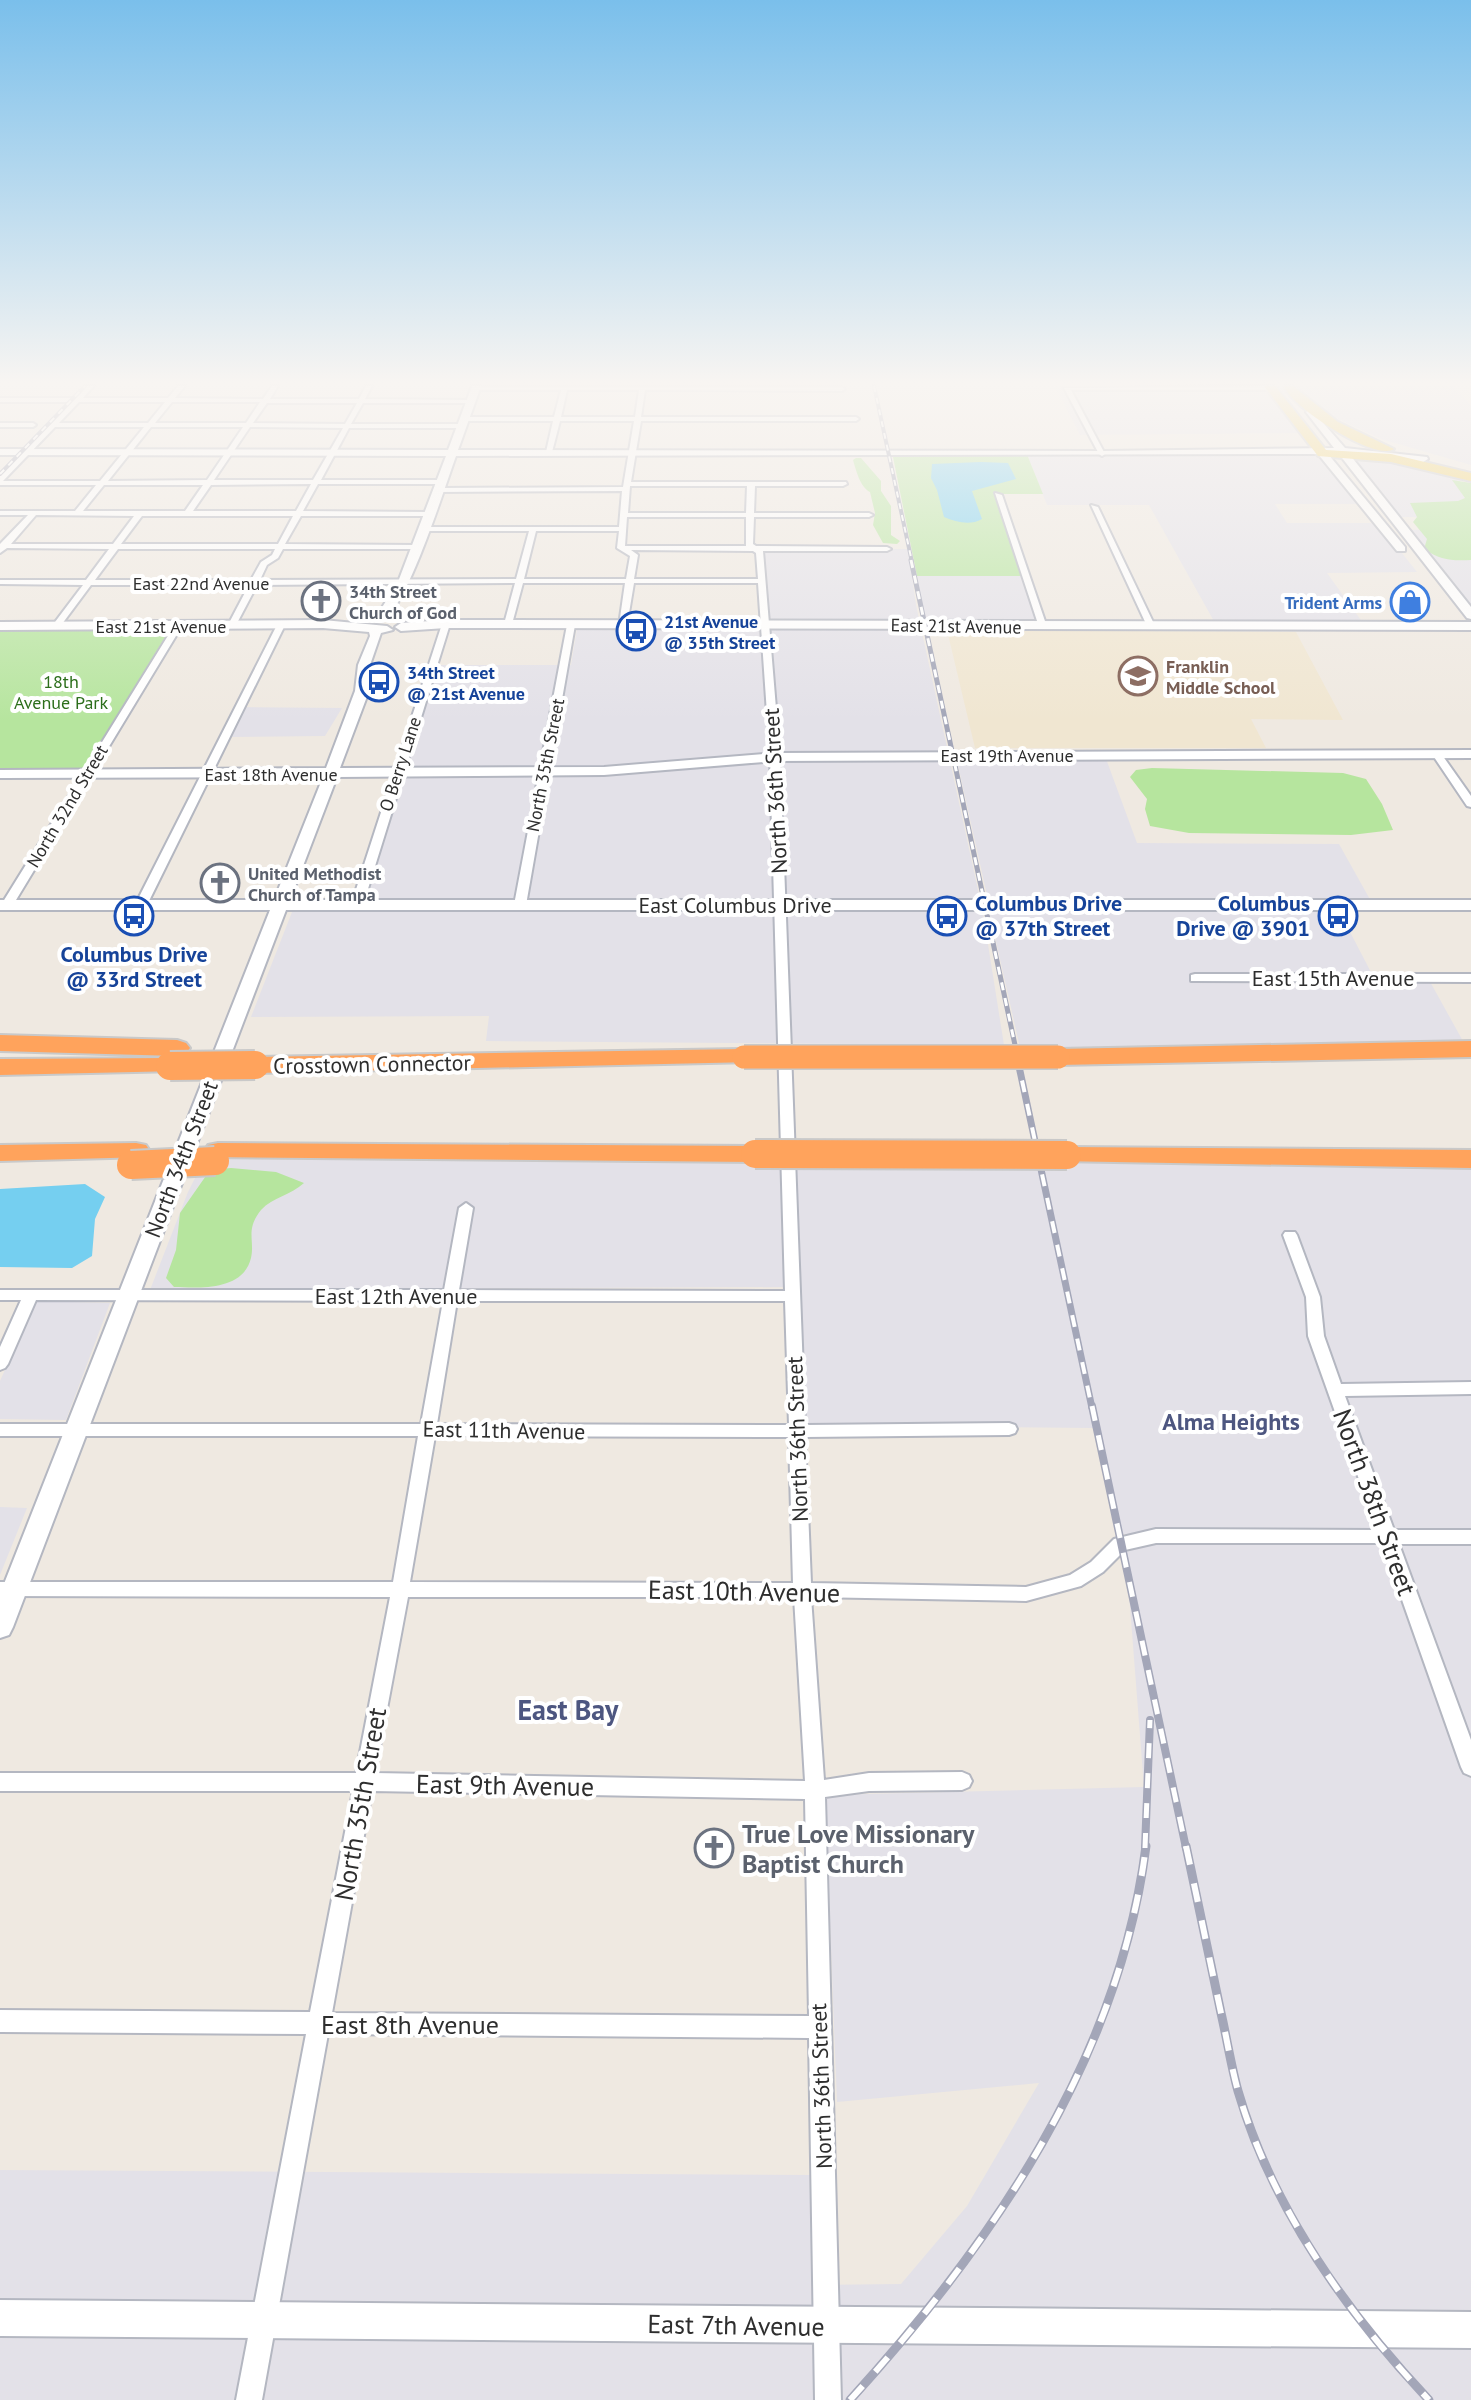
<svg xmlns="http://www.w3.org/2000/svg" width="1471" height="2400" font-family="'PT Sans',sans-serif">
<style>
.industrial{fill:#e3e1e8}
.education{fill:#f0e6d1}
.green{fill:#b6e59e}
.water{fill:#75cff0}
.lines{fill:none;stroke-linecap:round;stroke-linejoin:round}
.street-casing{stroke:#b4b7c1;stroke-width:4}
.secondary-casing{stroke:#b4b7c1;stroke-width:4}
.primary-casing{stroke:#c9c9c9;stroke-width:4}
.highway-casing{stroke:#c9c9c9;stroke-width:4}
.street{fill:#fff;fill-rule:evenodd}
.secondary{fill:#fff;fill-rule:evenodd}
.primary{fill:#f2d163;fill-rule:evenodd}
.highway{fill:#ffa35c;fill-rule:evenodd}
.rail-far4-casing{stroke:#a3a6b8;stroke-width:4}
.rail-far3-casing{stroke:#a3a6b8;stroke-width:5}
.rail-far2-casing{stroke:#a3a6b8;stroke-width:7}
.rail-far1-casing{stroke:#a3a6b8;stroke-width:8}
.rail-casing{stroke:#a3a6b8;stroke-width:9}
.rail-far4{stroke:#fff;stroke-width:2;stroke-dasharray:6;stroke-linecap:butt}
.rail-far3{stroke:#fff;stroke-width:3;stroke-dasharray:8;stroke-linecap:butt}
.rail-far2{stroke:#fff;stroke-width:4;stroke-dasharray:12;stroke-linecap:butt}
.rail-far1{stroke:#fff;stroke-width:5;stroke-dasharray:15;stroke-linecap:butt}
.rail{stroke:#fff;stroke-width:6;stroke-dasharray:19;stroke-linecap:butt}
.highway-bridge-far1-casing{stroke:#c9c9c9;stroke-width:26;stroke-linecap:butt}
.highway-bridge-casing{stroke:#c9c9c9;stroke-width:32;stroke-linecap:butt}
.highway-bridge-far1{stroke:#ffa35c;stroke-width:23}
.highway-bridge{stroke:#ffa35c;stroke-width:28}
.labels{text-anchor:middle;dominant-baseline:central;stroke-width:8;stroke-linejoin:round;paint-order:stroke}
.far-street-label{font-size:18px;fill:#2e2e2e;stroke:#fff}
.far-worship-label{font-size:18px;font-weight:bold;fill:#5b616d;stroke:#fff;text-anchor:start}
.far-shop-label{font-size:18px;font-weight:bold;fill:#366cbe;stroke:#fff;text-anchor:end}
.far-transit-label{font-size:18px;font-weight:bold;fill:#164399;stroke:#fff;text-anchor:start}
.far-education-label{font-size:18px;font-weight:bold;fill:#785e54;stroke:#fff;text-anchor:start}
.far-park-label{font-size:18px;fill:#2c6e1b;stroke:#fff}
.street-label{font-size:22px;fill:#2e2e2e;stroke:#fff}
.transit-label{font-size:22px;font-weight:bold;fill:#164399;stroke:#fff;text-anchor:start}
.neighbourhood-label{font-size:24px;font-weight:bold;fill:#4d5680;stroke:#fff}
.near-street-label{font-size:26px;fill:#2e2e2e;stroke:#fff}
.near-worship-label{font-size:26px;font-weight:bold;fill:#5b616d;stroke:#fff;text-anchor:start}
.near-neighbourhood-label{font-size:28px;font-weight:bold;fill:#4d5680;stroke:#fff}
</style>
<rect width="100%" height="100%" fill="#efe9e1"/>
<path class="industrial" d="M1055,386H1453L1471,405V465L1381,439L1334,417L1310,399L1266,391L1299,433L1080,435Z
M1320,451L1364,504H1275L1287,523H1378L1417,572L1327,573L1363,623H1215L1149,505H1047L1026,452Z
M1349,457L1412,465L1467,480L1458,482L1468,505L1427,517H1392L1372,483Z
M1471,529V606L1441,576L1404,530Z
M762,549H908L916,605L983,913L1004,1045L486,1041L489,1016L251,1017L292,912H357L438,665H571L577,629H775V624L769,623Z
M917,576H1024L1041,624H926Z
M241,707L342,708L325,736L227,737Z
M956,756H1105L1137,843L1339,844L1372,903L989,904Z
M1336,905L1374,978H1428L1469,1052H1021L988,906Z
M207,1154H787L789,1287L150,1290L188,1192Z
M792,1155L1036,1157L1096,1428L801,1425Z
M1039,1158L1471,1165V1534H1122Z
M36,1301L110,1303L66,1420L0,1419V1381Z
M0,1507L27,1508L0,1575Z
M1471,1540V2400H0V2170L810,2175L812,2285L901,2284L967,2206L1039,2083L837,2102L825,1795L1144,1787L1125,1542Z"/>
<path class="education" d="M947,630L1296,632L1343,720L1251,719L1266,748H975Z"/>
<path class="green" d="M892,452H1026L1043,494H998L1024,576H917Z
M856,458H861L881,481V491L891,506V535L900,541L897,544L883,543L873,525L875,513L870,492C860,487 856,470 853,460Z
M1452,480L1471,483V560C1451,561 1440,560 1424,549L1427,539L1413,522L1417,517L1410,503L1458,501L1465,498Z
M0,629H170L84,771L0,770Z
M1152,768L1343,773L1366,779L1382,804L1393,830L1351,835L1189,833L1150,826L1145,809L1147,799L1130,777L1136,770Z
M231,1168L276,1172L304,1183C291,1195 273,1197 261,1210C245,1230 255,1240 251,1258C243,1291 200,1288 174,1287L166,1278L176,1250L180,1213L210,1170Z"/>
<path class="water" d="M981,462L1008,463L1016,479L972,491L982,519C970,526 956,522 944,517L937,490L931,478L932,464Z
M85,1184L105,1197L95,1219L92,1256L72,1268L0,1267V1189Z"/>
<g class="lines">
<defs>
<path id="street" d="M87,386H94L83,398H168L178,386H185L175,398L263,399L272,386H278L270,399H359L366,386H372L365,399L473,400L471,403H363L351,424H462L465,426L462,428H349L321,480H442L446,482L442,484H318L303,511L429,512L433,514L432,516H301L285,544L417,545H420V549H283L278,558L267,565L260,580L516,579L529,531H423L419,529L423,527H619L622,491L437,492V488H440L623,487L634,421H560L552,452L549,454L546,452L553,421H465L462,419L465,417H554L561,390H477L475,387H842L845,389L842,391L645,390L641,417H856L859,419L856,421H641L631,482H846L847,484L843,486H755L754,513H869L873,515L869,517H754L753,544L756,546L887,547L891,549L887,551H763L780,757L805,1425L1009,1423L1015,1425L1017,1429L1015,1433L1009,1435L805,1437L811,1583L1026,1587L1070,1575L1091,1562L1114,1539L1156,1529L1377,1530L1308,1336L1306,1297L1283,1235L1285,1232H1295L1297,1235L1320,1297L1324,1336L1341,1384L1471,1382V1394L1345,1396L1394,1530H1471V1544H1399L1471,1740V1776L1464,1773L1461,1767L1382,1543H1156L1125,1550L1103,1572L1081,1586L1026,1601L811,1597L824,1780L869,1773L962,1772L969,1775L972,1781L969,1787L962,1790L869,1791L825,1797L841,2400H815L809,2038L328,2034L262,2400H236L306,2034L0,2032V2010L310,2012L353,1791H0V1773H356L390,1597L0,1596V1582H393L418,1436H0V1424H421L443,1301L36,1300L8,1364L5,1368L0,1370V1347L21,1300H0V1290H444L459,1208L466,1203L473,1208L459,1290L785,1291L770,757L758,583H634L627,625L623,628L619,625L625,583H523L512,624L508,627L504,624L515,583L257,585L236,625L232,628L228,625L249,585H91L59,628H53L52,626L83,585L0,584V580H86L109,549L7,548L0,553V544L28,515H0V511H75L96,485H0V476L72,402H0V398H76ZM567,390H639L635,417H561ZM79,402H165L148,423H59ZM172,402H260L246,423H155ZM267,403H357L345,424L253,423ZM55,427H144L100,481H3ZM151,427H243L207,480L108,481ZM250,427L343,428L313,480H214ZM311,484L296,511H193L211,485ZM104,485H203L185,511H83ZM630,486H747L746,513H628ZM36,515L134,516L113,544H11ZM142,516H293L278,544H121ZM627,517H746V546H625ZM536,531H619L617,548L630,556L626,579H524ZM118,549H275L272,555L261,562L251,580H95ZM631,550L753,551L756,553L758,579H634L638,555ZM457,1301H785L789,1425L437,1424ZM435,1436L789,1437L793,1583L410,1582ZM408,1597H794L805,1781L375,1773ZM372,1791L805,1799L809,2016L332,2013Z
M1272,386L1274,388L1271,390H1071L1105,454L1102,456L1099,454L1064,388Z
M0,423H33L36,425L33,427H0Z
M995,493L1002,495L1047,627L1046,629L1039,627Z
M1091,505L1098,507L1155,626L1154,628L1147,626Z
M446,621L450,624L363,905L357,908L353,907L351,905L442,624Z
M571,622L575,625L526,905L520,908L514,905L567,625Z
M178,623L182,626L13,905L11,907H3L1,905L174,626Z
M278,623L285,625L147,905L145,907H137L135,905Z
M1437,751L1440,752L1471,796V807L1467,806L1432,754Z
M1195,974H1471V982L1191,981V975Z"/>
<path id="secondary" d="M472,386H481L458,450L1102,451L1334,448L1306,412L1311,409L1345,448L1427,457L1428,459L1423,462L1350,455L1471,607V619L1467,618L1339,454H1328L1405,547V551H1397L1318,454L456,456C445,486 406,611 382,621L376,617L398,582L446,456L0,455V449L448,450Z
M323,620L387,626L393,630L381,633L370,665L369,691L340,768L604,767L775,753L1471,750V758L775,761L604,775L337,777L290,900H1471V910H286L13,1627L9,1635L0,1638V1594L270,910H0V900H274L323,777L0,778V770L326,768L355,691L358,665L370,636L369,632L323,628L0,630V622Z
M446,620L1471,622V630L446,628L401,631L395,627L401,623Z
M0,2300L1471,2312V2348L0,2336Z"/>
<path id="primary" d="M1264,386H1275L1326,450L1391,454L1471,473V481L1391,462L1318,456Z
M1284,386H1293L1338,422L1394,449C1375,462 1290,406 1284,386Z"/>
<path id="highway" d="M0,1035L177,1040L186,1043L190,1048L186,1053L177,1056L0,1051Z
M1471,1041V1057L1058,1065L1049,1062L1045,1057L1049,1052L1058,1049Z
M744,1049L753,1052L757,1057L753,1062L255,1073L246,1070L242,1065L246,1060L255,1057Z
M170,1058L179,1061L183,1066L179,1071L0,1075V1059Z
M136,1143L146,1145L150,1151L146,1157L0,1161V1145Z
M218,1143L755,1146L765,1148L769,1154L765,1160L755,1162L208,1157L204,1151L208,1145Z
M1067,1147L1471,1150V1168L1057,1161L1053,1155L1057,1149Z"/>
</defs>
<use href="#street" class="street-casing"/>
<use href="#secondary" class="secondary-casing"/>
<use href="#primary" class="primary-casing"/>
<use href="#highway" class="highway-casing"/>
<use href="#street" class="street"/>
<use href="#secondary" class="secondary"/>
<use href="#primary" class="primary"/>
<use href="#highway" class="highway"/>
<defs>
<path id="rail-far4" d="M874,386L912,562
M0,474L85,386"/>
<path id="rail-far3" d="M911,560L1018,1059"/>
<path id="rail-far2" d="M1017,1057L1092,1408"/>
<path id="rail-far1" d="M1092,1406L1186,1848
M1145,1848L1150,1720"/>
<path id="rail" d="M1186,1846C1198,1902 1209,1957 1221,2013C1227,2039 1231,2066 1238,2091C1272,2208 1347,2313 1429,2400
M850,2400C992,2244 1119,2060 1146,1846"/>
</defs>
<use href="#rail-far4" class="rail-far4-casing"/>
<use href="#rail-far3" class="rail-far3-casing"/>
<use href="#rail-far2" class="rail-far2-casing"/>
<use href="#rail-far1" class="rail-far1-casing"/>
<use href="#rail" class="rail-casing"/>
<use href="#rail-far4" class="rail-far4"/>
<use href="#rail-far3" class="rail-far3"/>
<use href="#rail-far2" class="rail-far2"/>
<use href="#rail-far1" class="rail-far1"/>
<use href="#rail" class="rail"/>
<defs>
<path id="highway-bridge-far1" d="M744,1057H1058"/>
<path id="highway-bridge" d="M170,1066L255,1065
M755,1154L1067,1155
M131,1165L215,1161"/>
</defs>
<use href="#highway-bridge-far1" class="highway-bridge-far1-casing"/>
<use href="#highway-bridge" class="highway-bridge-casing"/>
<use href="#highway-bridge-far1" class="highway-bridge-far1"/>
<use href="#highway-bridge" class="highway-bridge"/>
</g>
<linearGradient id="sky" x2="0" y2="1"><stop stop-color="#7abfeb"/><stop offset="0.53" stop-color="#f8f5f2"/><stop offset="1" stop-color="#f8f5f2" stop-opacity="0"/></linearGradient>
<rect width="1471" height="722" fill="url(#sky)"/>
<defs>
<symbol id="church-ring" viewBox="-11 -11 22 22"><circle r="9.5" fill="#fff" stroke="#6b7280" stroke-width="1.5"/><path d="M-1.2-6h2.4v3.5h3.3v2.4h-3.3V6h-2.4V-.1h-3.3v-2.4h3.3Z" fill="#6b7280"/></symbol>
<symbol id="shop-ring" viewBox="-11 -11 22 22"><circle r="9.5" fill="#fff" stroke="#3f7fe0" stroke-width="1.5"/><path d="M-5-2.5h2.3a2.7 3.5 0 0 1 5.4 0H5L5.5 6h-11ZM-1.5-2.5h3a1.5 2.3 0 0 0-3 0Z" fill="#3f7fe0"/></symbol>
<symbol id="bus-ring" viewBox="-11 -11 22 22"><circle r="9.5" fill="#fff" stroke="#1a4fb4" stroke-width="1.5"/><path d="M-5-6H5V4H4V6H2V4H-2V6H-4V4H-5ZM-3.5-4V0h7V-4ZM-3.5 1.2v1.5H-2V1.2ZM2 1.2v1.5H3.5V1.2Z" fill="#1a4fb4"/></symbol>
<symbol id="school-ring" viewBox="-11 -11 22 22"><circle r="9.5" fill="#fff" stroke="#8d6e63" stroke-width="1.5"/><path d="M0-5L7-2L0 1L-7-2ZM-4 1L0 2.5L4 1V4Q0 6-4 4Z" fill="#8d6e63"/></symbol>
</defs>
<g fill-rule="evenodd">
<use href="#church-ring" x="299" y="579" width="44" height="44"/>
<use href="#shop-ring" x="1388" y="580" width="44" height="44"/>
<use href="#bus-ring" x="614" y="609" width="44" height="44"/>
<use href="#school-ring" x="1116" y="654" width="44" height="44"/>
<use href="#bus-ring" x="357" y="660" width="44" height="44"/>
<use href="#church-ring" x="198" y="861" width="44" height="44"/>
<use href="#bus-ring" x="112" y="894" width="44" height="44"/>
<use href="#bus-ring" x="925" y="894" width="44" height="44"/>
<use href="#bus-ring" x="1316" y="894" width="44" height="44"/>
<use href="#church-ring" x="692" y="1826" width="44" height="44"/>
</g>
<g class="labels">
<g class="far-street-label">
<text x="201" y="583">East 22nd Avenue</text>
<text x="161" y="626">East 21st Avenue</text>
<text transform="translate(956 626) rotate(1)">East 21st Avenue</text>
<text x="1007" y="755">East 19th Avenue</text>
<text transform="translate(400 764) rotate(-72)">O Berry Lane</text>
<text transform="translate(545 765) rotate(-79)">North 35th Street</text>
<text x="271" y="774">East 18th Avenue</text>
<text transform="translate(67 806) rotate(-59)">North 32nd Street</text>
</g>
<g class="far-worship-label">
<text x="349" y="591">34th Street<tspan x="349" dy="21">Church of God</tspan></text>
<text x="248" y="873">United Methodist<tspan x="248" dy="21">Church of Tampa</tspan></text>
</g>
<g class="far-shop-label">
<text x="1382" y="602">Trident Arms</text>
</g>
<g class="far-transit-label">
<text x="664" y="621">21st Avenue<tspan x="664" dy="21">@ 35th Street</tspan></text>
<text x="407" y="672">34th Street<tspan x="407" dy="21">@ 21st Avenue</tspan></text>
</g>
<g class="far-education-label">
<text x="1166" y="666">Franklin<tspan x="1166" dy="21">Middle School</tspan></text>
</g>
<g class="far-park-label">
<text x="61" y="681">18th<tspan x="61" dy="21">Avenue Park</tspan></text>
</g>
<g class="street-label">
<text transform="translate(775 791) rotate(-93)">North 36th Street</text>
<text x="735" y="905">East Columbus Drive</text>
<text x="1333" y="978">East 15th Avenue</text>
<text transform="translate(372 1064) rotate(-1)">Crosstown Connector</text>
<text transform="translate(181 1159) rotate(-69)">North 34th Street</text>
<text x="396" y="1296">East 12th Avenue</text>
<text transform="translate(504 1430) rotate(1)">East 11th Avenue</text>
<text transform="translate(797 1439) rotate(-92)">North 36th Street</text>
<text transform="translate(821 2086) rotate(-92)">North 36th Street</text>
</g>
<g class="transit-label">
<text x="975" y="903">Columbus Drive<tspan x="975" dy="25">@ 37th Street</tspan></text>
<text x="1310" y="903" text-anchor="end">Columbus<tspan x="1310" dy="25">Drive @ 3901</tspan></text>
<text x="134" y="954" text-anchor="middle">Columbus Drive<tspan x="134" dy="25">@ 33rd Street</tspan></text>
</g>
<g class="neighbourhood-label">
<text x="1231" y="1421">Alma Heights</text>
</g>
<g class="near-street-label">
<text transform="translate(1375 1502) rotate(70)">North 38th Street</text>
<text transform="translate(744 1591) rotate(1)">East 10th Avenue</text>
<text transform="translate(505 1785) rotate(1)">East 9th Avenue</text>
<text transform="translate(360 1804) rotate(-80)">North 35th Street</text>
<text x="410" y="2024">East 8th Avenue</text>
<text transform="translate(736 2325) rotate(1)">East 7th Avenue</text>
</g>
<g class="near-worship-label">
<text x="742" y="1833">True Love Missionary<tspan x="742" dy="30">Baptist Church</tspan></text>
</g>
<g class="near-neighbourhood-label">
<text x="568" y="1709">East Bay</text>
</g>
</g>
</svg>
